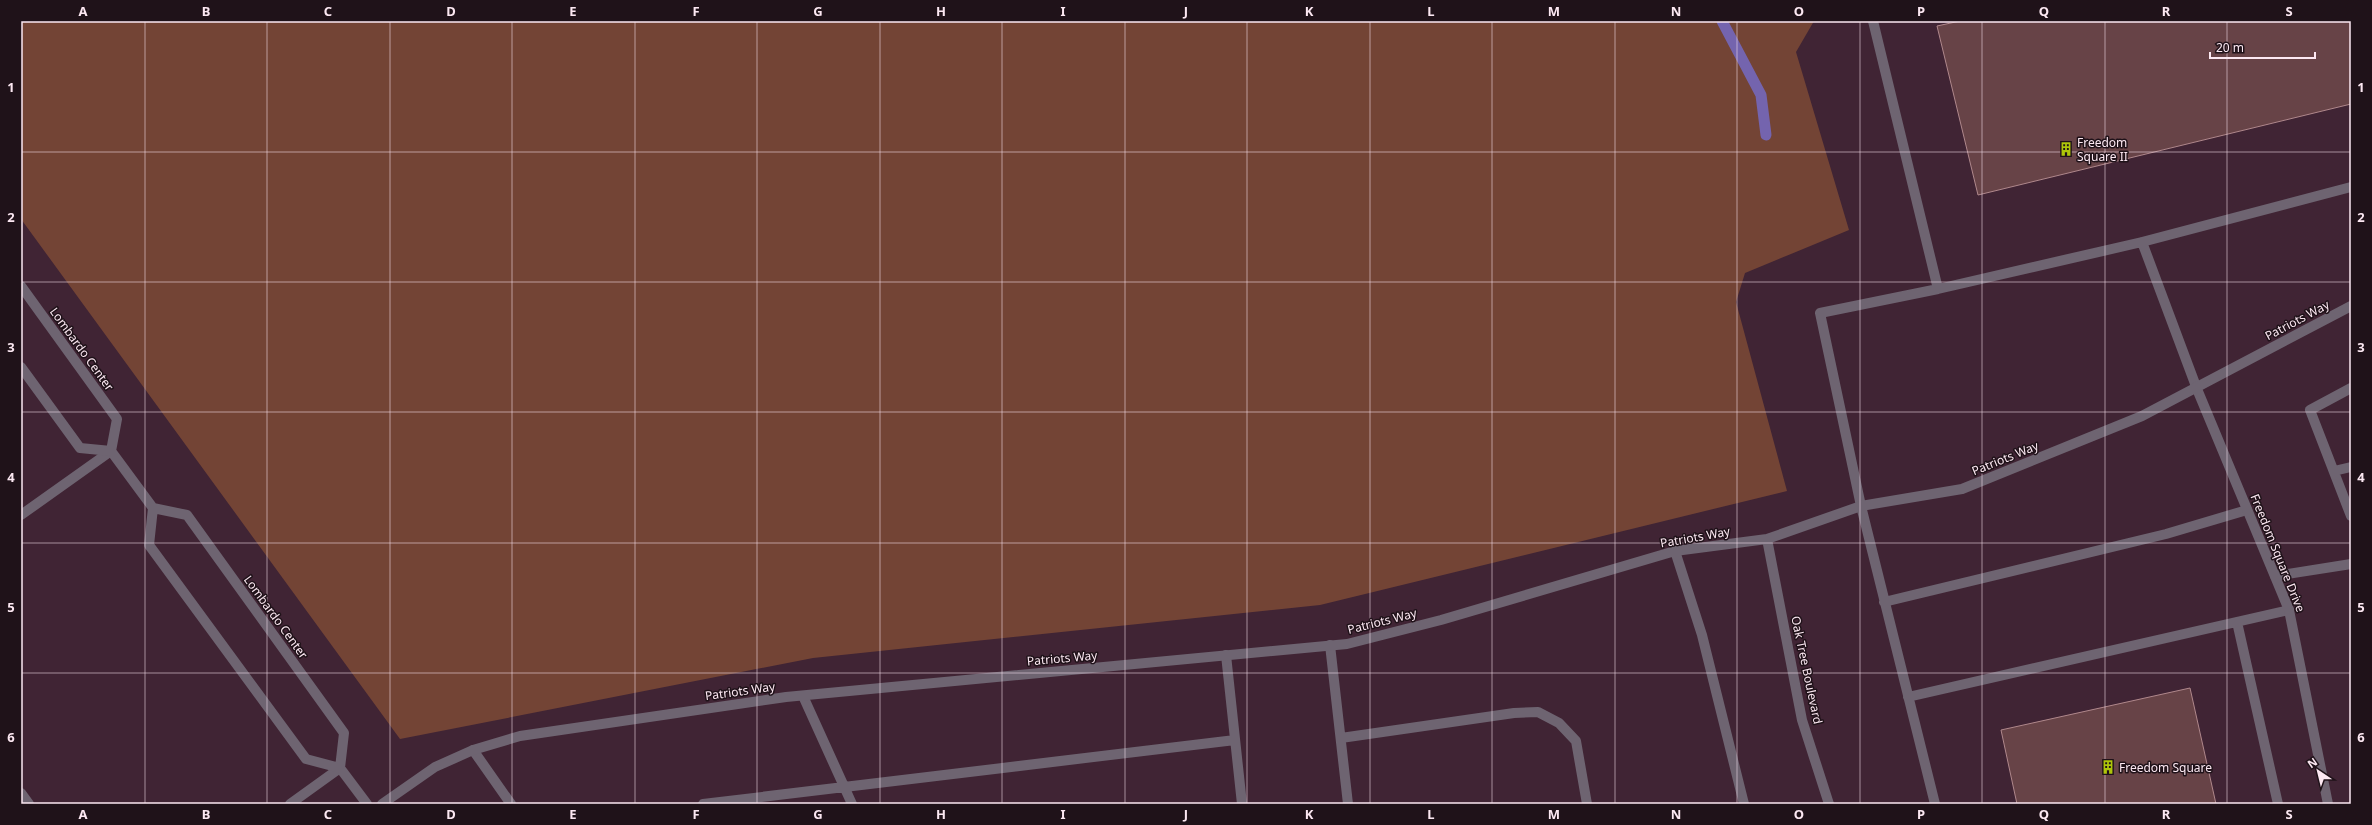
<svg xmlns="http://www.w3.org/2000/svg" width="2372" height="825" font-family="'Noto Sans',sans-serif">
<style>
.green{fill:#734435}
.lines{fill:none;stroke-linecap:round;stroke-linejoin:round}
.stream{stroke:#7464ae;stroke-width:11}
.building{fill:#674347;stroke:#b0888c}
.lane{stroke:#6e6471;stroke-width:10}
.street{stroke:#6e6471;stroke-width:10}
.grid{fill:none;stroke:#fce8f2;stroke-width:1;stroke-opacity:0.55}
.labels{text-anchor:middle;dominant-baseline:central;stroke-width:3;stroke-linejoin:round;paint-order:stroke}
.poi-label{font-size:12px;fill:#fce8f2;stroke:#1f1219;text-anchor:start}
.street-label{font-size:12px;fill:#fce8f2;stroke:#1f1219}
.neatline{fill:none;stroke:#fce8f2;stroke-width:1.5}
.grid-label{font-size:13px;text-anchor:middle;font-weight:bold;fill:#fce8f2}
</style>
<rect width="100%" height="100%" fill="#402434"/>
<path class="green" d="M21,21H1814L1796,52L1849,230L1745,273L1736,302L1787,491L1320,605L813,658L400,739L21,219Z"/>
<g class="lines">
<path class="stream" d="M1722,21L1761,95L1766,135"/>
</g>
<path class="building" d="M1960,21H2351V104L1978,195L1937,26Z
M2190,688L2216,804H2017L2001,730Z"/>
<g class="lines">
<path class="lane" d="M1873,21L1938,289L1820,313L1861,506L1935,804
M1938,289L2142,242
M2351,388L2310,410L2351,516
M2197,389L2142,242L2351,187
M2334,471L2351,467
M21,515L111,451
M2275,576L2351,564
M1884,602L2166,534L2247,510
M2237,622L2278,804
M1330,645L1348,804
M1226,655L1242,804
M803,696L852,804
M1908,697L2289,610
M1341,738L1514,713L1538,712L1559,723L1576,741L1587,804
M473,750L511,804
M21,793L29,804
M290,804L340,768
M703,804L1235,740"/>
<path class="street" d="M21,286L117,419L111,451L153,508L149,545L306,759L340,768L367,804
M21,367L80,448L111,451
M2197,389L2289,610L2328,804
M153,508L187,515L344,733L340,768
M1767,539L1802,720L1829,804
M1675,551L1702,635L1744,804
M382,804L435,767L473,750L520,736L786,697L1347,644L1441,620L1675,551L1767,539L1861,506L1962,489L2142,416L2351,306"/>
</g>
<path class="grid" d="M145,21V804M267,21V804M390,21V804M512,21V804M635,21V804M757,21V804M880,21V804M1002,21V804M1125,21V804M1247,21V804M1370,21V804M1492,21V804M1615,21V804M1737,21V804M1860,21V804M1982,21V804M2105,21V804M2227,21V804M21,152H2351M21,282H2351M21,412H2351M21,543H2351M21,673H2351"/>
<defs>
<symbol id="building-bare" viewBox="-9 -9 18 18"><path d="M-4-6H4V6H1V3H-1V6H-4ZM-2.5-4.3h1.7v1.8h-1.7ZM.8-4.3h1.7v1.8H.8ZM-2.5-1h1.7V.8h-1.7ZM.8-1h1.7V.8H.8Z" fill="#aec50a" stroke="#1f1219" stroke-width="2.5" paint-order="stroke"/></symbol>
</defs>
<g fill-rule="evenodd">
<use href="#building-bare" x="2056" y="139" width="20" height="20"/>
<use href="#building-bare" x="2098" y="757" width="20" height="20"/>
</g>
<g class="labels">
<g class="poi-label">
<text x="2077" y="142">Freedom<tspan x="2077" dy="14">Square II</tspan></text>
<text x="2119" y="767">Freedom Square</text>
</g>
<g class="street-label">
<text transform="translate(2297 320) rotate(-28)">Patriots Way</text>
<text transform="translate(82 349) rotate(54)">Lombardo Center</text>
<text transform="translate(2005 458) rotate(-22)">Patriots Way</text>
<text transform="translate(1695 537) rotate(-10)">Patriots Way</text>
<text transform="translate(2278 553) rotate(68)">Freedom Square Drive</text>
<text transform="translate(276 617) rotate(54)">Lombardo Center</text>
<text transform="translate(1382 621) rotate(-14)">Patriots Way</text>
<text transform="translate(1062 658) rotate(-5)">Patriots Way</text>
<text transform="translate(1807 670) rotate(78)">Oak Tree Boulevard</text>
<text transform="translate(740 691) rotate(-8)">Patriots Way</text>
</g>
</g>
<rect width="2372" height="825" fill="none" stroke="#1f1219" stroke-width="44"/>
<g transform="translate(2318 771) rotate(325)" stroke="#1f1219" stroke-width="3" paint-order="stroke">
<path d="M0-3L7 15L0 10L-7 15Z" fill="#fce8f2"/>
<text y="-6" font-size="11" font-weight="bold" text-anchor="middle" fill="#fce8f2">N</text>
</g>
<path d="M2210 52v6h105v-6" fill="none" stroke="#fce8f2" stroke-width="2"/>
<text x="2216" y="52" font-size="12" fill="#fce8f2" stroke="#1f1219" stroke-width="3" paint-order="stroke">20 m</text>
<rect x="22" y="22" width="2328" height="781" class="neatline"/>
<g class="grid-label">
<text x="83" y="16">A</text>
<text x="206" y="16">B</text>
<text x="328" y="16">C</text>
<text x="451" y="16">D</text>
<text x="573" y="16">E</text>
<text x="696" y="16">F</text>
<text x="818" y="16">G</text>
<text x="941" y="16">H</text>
<text x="1063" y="16">I</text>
<text x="1186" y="16">J</text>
<text x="1309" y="16">K</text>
<text x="1431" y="16">L</text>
<text x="1554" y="16">M</text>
<text x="1676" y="16">N</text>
<text x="1799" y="16">O</text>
<text x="1921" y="16">P</text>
<text x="2044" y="16">Q</text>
<text x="2166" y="16">R</text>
<text x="2289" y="16">S</text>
<text x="11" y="92">1</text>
<text x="2361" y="92">1</text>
<text x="11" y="222">2</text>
<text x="2361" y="222">2</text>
<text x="11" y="352">3</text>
<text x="2361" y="352">3</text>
<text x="11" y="482">4</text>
<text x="2361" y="482">4</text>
<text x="11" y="612">5</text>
<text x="2361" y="612">5</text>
<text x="11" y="742">6</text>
<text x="2361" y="742">6</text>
<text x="83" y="819">A</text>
<text x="206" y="819">B</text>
<text x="328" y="819">C</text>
<text x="451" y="819">D</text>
<text x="573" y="819">E</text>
<text x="696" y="819">F</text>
<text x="818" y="819">G</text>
<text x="941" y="819">H</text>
<text x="1063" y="819">I</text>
<text x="1186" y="819">J</text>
<text x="1309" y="819">K</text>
<text x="1431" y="819">L</text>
<text x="1554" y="819">M</text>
<text x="1676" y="819">N</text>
<text x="1799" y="819">O</text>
<text x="1921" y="819">P</text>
<text x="2044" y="819">Q</text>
<text x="2166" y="819">R</text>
<text x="2289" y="819">S</text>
</g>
</svg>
